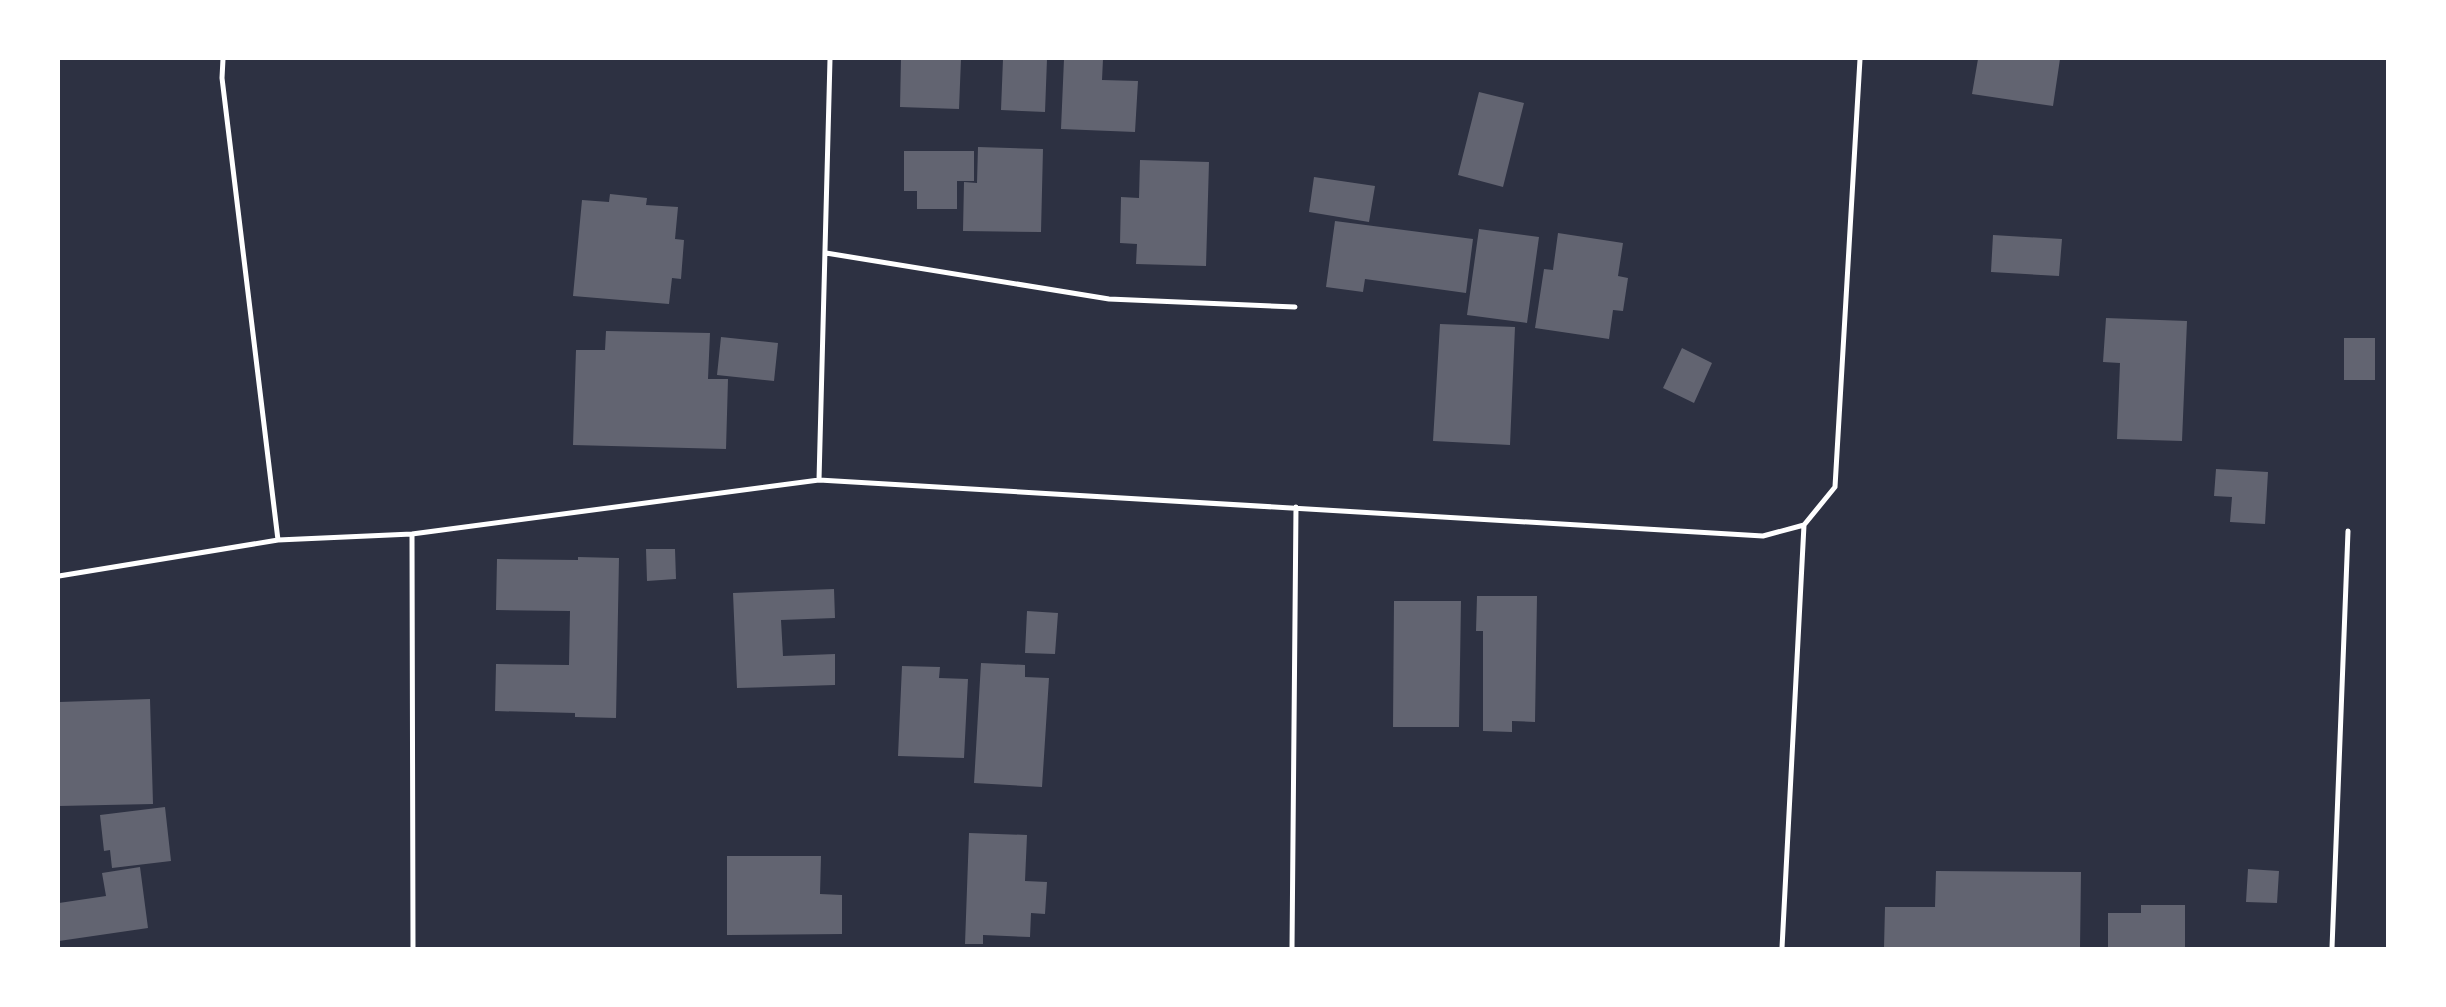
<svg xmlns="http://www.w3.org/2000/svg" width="2446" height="1007" font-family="Cabin,sans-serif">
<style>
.building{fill:#626471}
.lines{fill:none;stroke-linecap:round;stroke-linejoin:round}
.minor{stroke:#fff;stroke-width:5}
</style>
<rect width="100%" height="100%" fill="#2d3142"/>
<path class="building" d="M901,59H961L959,109L900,107Z
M1003,59H1047L1045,112L1001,110Z
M1064,59H1103L1102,80L1138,81L1135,132L1061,129Z
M1978,59H2060L2053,106L1972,94Z
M1479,92L1524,103L1503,187L1458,175Z
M978,147L1043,149L1041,232L963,231L964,182L977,183Z
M904,151H974V181H957V209H917V191H904Z
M1140,160L1209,162L1206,266L1136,264L1137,244L1120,243L1121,197L1139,198Z
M1314,177L1375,186L1369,222L1309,212Z
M610,194L647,198L646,205L678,207L675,239L684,240L681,279L672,278L669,304L573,296L582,200L609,202Z
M1335,221L1473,239L1466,293L1365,279L1363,292L1326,287Z
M1479,229L1539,237L1527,323L1467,315Z
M1558,233L1623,243L1618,276L1628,278L1623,311L1613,310L1609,339L1535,328L1544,269L1553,270Z
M1993,235L2062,239L2059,276L1991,272Z
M2106,318L2187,321L2182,441L2117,439L2120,363L2103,362Z
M1440,324L1515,327L1510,445L1433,441Z
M606,331L710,333L708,379H728L726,449L573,445L576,350H605Z
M721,337L778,343L774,381L717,375Z
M2344,338H2375V380H2344Z
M1682,348L1712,363L1694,403L1663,388Z
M2216,469L2268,472L2265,524L2230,522L2232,497L2214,496Z
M646,549H675L676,579L647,581Z
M578,557L619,558L616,718L575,717V713L495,711L496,664L569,665L570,611L496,610L497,559L578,560Z
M834,589L835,618L781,620L783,656L835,654V685L737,688L733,593Z
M1477,596H1537L1535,722L1512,721V732L1483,731V631H1476Z
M1394,601H1461L1459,727H1393Z
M1027,611L1058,613L1055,654L1025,653Z
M981,663L1025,665V677L1049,678L1042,787L974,783Z
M902,666L940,667L939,678L968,679L964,758L898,756Z
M150,699L153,804L59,806V702Z
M165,807L171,861L112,868L110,850L104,851L100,815Z
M969,833L1027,835L1025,881L1047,882L1045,914L1031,913L1030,937L983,935V944H965Z
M727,856H821L820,894L842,895V934L727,935Z
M140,867L148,928L59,941V903L106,896L102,873Z
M2248,869L2279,871L2277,903L2246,902Z
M1936,871L2081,872L2080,948H1884L1885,907H1935Z
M2141,905H2185V948H2108V913H2141Z"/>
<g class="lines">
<path class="minor" d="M223,59L222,78L278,540
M826,253L1109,299L1295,307
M819,480L830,59
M412,534L413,948
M59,576L278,540L412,534L819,480L1763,536L1804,525L1835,487L1860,59
M1292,948L1296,507
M1782,948L1804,525
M2332,948L2348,531"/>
</g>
<rect width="2446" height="1007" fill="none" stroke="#ffffff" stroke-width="120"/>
</svg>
